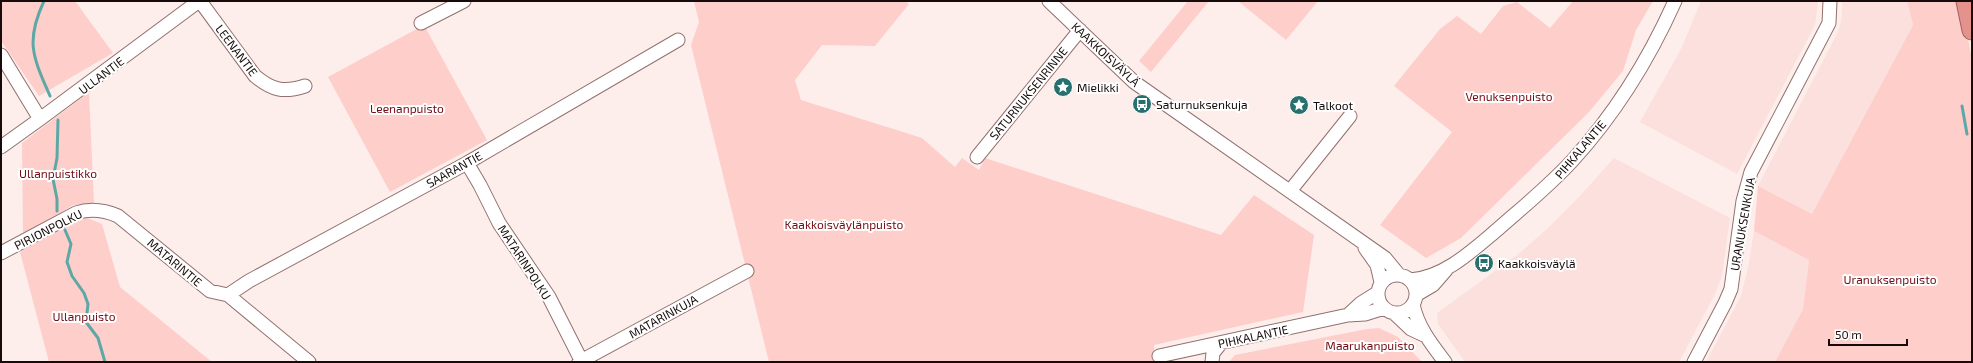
<svg xmlns="http://www.w3.org/2000/svg" width="1973" height="363" font-family="'Exo 2',sans-serif">
<style>
.built{fill:#fbe0dd}
.green{fill:#fececa}
.lines{fill:none;stroke-linecap:round;stroke-linejoin:round}
.stream{stroke:#5da8a6;stroke-width:3}
.minor-casing{stroke:#91706d;stroke-width:15}
.highway-casing{stroke:#9d635e;stroke-width:21}
.minor{stroke:#fff;stroke-width:13}
.highway{stroke:#e6928c;stroke-width:19}
.labels{text-anchor:middle;dominant-baseline:central;stroke-width:4;stroke-linejoin:round;paint-order:stroke}
.street-label{font-size:12px;fill:#160b0a;stroke:#fff}
.poi-label{font-size:12px;fill:#160b0a;stroke:#fff;text-anchor:start}
.park-label{font-size:12px;fill:#720c15;stroke:#fff}
</style>
<rect width="100%" height="100%" fill="#fdeeec"/>
<path class="built" d="M1701,1H1818L1815,25L1737,174L1640,122L1681,49Z
M1842,1H1907L1913,25L1812,214L1758,186L1838,32L1842,17Z
M1614,158L1730,218L1722,276L1714,296L1679,362H1465L1438,324L1437,313L1517,255L1548,228L1578,198Z
M1754,231L1809,260L1803,309L1775,362H1706L1741,296L1749,263Z"/>
<path class="green" d="M1,1H75L113,53L39,96L1,41Z
M694,1H905L909,4L875,46L822,45L795,80L801,100L922,138L955,167L962,158L979,170L985,158L1221,235L1254,195L1314,235L1303,312L1154,345V362H769L691,45L699,22Z
M1188,1H1209L1151,72L1139,61Z
M1238,1H1318L1286,40Z
M1573,1H1653L1636,30L1623,71L1589,112L1461,238L1426,258L1380,225L1452,132L1394,86L1440,29L1457,16L1481,34L1503,6L1517,2L1550,28Z
M1907,1H1960L1972,58V362H1775L1803,309L1809,260L1754,231L1758,186L1812,214L1913,25Z
M424,25L487,140L390,192L328,77Z
M89,92L94,204L73,205L23,236L22,143Z
M82,216L102,224L120,287L212,362H49L20,252Z
M1379,328L1398,337L1422,362H1229L1235,355L1367,329Z"/>
<g class="lines">
<path class="stream" d="M44,1C25,42 33,57 50,96
M1962,106L1967,134
M57,211V199L53,179L57,158L58,120
M65,230L71,244L67,262L72,276L84,293L88,304L86,322L98,338L105,362"/>
<defs>
<path id="minor" d="M200,1L255,76C272,90 283,93 305,86
M1049,1L1134,82L1385,258L1399,275
M421,23L464,1
M1,55L40,119
M1,147L40,119L199,1
M977,157L1080,30
M467,163L480,185L499,223L549,297L581,360
M1290,191L1350,116
M1365,248L1377,265L1381,282
M1,253L76,213C91,208 104,210 118,216L210,291L228,295L309,362
M1378 294a19 19 0 1 1 38 0a19 19 0 1 1-38 0Z
M1410,280C1444,278 1473,250 1498,229C1523,207 1549,186 1572,161C1615,114 1649,59 1675,1
M228,295L249,281L467,163L678,40
M1416,295L1433,285L1446,270
M1413,304C1417,326 1432,345 1445,362
M1394,313L1411,329L1426,336
M1348,315L1361,303L1377,293
M1159,356L1348,315L1365,314L1384,308
M579,362L747,271
M1212,362L1213,353L1221,343
M1694,362L1725,303L1731,289L1743,201L1751,172L1829,23L1830,1"/>
<path id="highway" d="M1966,1L1972,30"/>
</defs>
<use href="#minor" class="minor-casing"/>
<use href="#highway" class="highway-casing"/>
<use href="#minor" class="minor"/>
<use href="#highway" class="highway"/>
</g>
<defs>
<symbol id="sight-disc" viewBox="-11 -11 22 22"><circle r="9.5" fill="#26716f" stroke="#fff"/><path d="M0-6L1.8-2.2L6-1.7L2.9 1.2L3.7 5.4L0 3.3L-3.7 5.4L-2.9 1.2L-6-1.7L-1.8-2.2Z" fill="#fff"/></symbol>
<symbol id="bus-disc" viewBox="-11 -11 22 22"><circle r="9.5" fill="#26716f" stroke="#fff"/><path d="M-5-6H5V4H4V6H2V4H-2V6H-4V4H-5ZM-3.5-4V0h7V-4ZM-3.5 1.2v1.5H-2V1.2ZM2 1.2v1.5H3.5V1.2Z" fill="#fff"/></symbol>
</defs>
<g fill-rule="evenodd">
<use href="#sight-disc" x="1052" y="76" width="22" height="22"/>
<use href="#bus-disc" x="1131" y="93" width="22" height="22"/>
<use href="#sight-disc" x="1288" y="94" width="22" height="22"/>
<use href="#bus-disc" x="1473" y="252" width="22" height="22"/>
</g>
<g class="labels">
<g class="street-label">
<text transform="translate(237 50) rotate(53)">LEENANTIE</text>
<text transform="translate(1106 54) rotate(43)">KAAKKOISVÄYLÄ</text>
<text transform="translate(101 75) rotate(-37)">ULLANTIE</text>
<text transform="translate(1028 93) rotate(-51)">SATURNUKSENRINNE</text>
<text transform="translate(1580 149) rotate(-50)">PIHKALANTIE</text>
<text transform="translate(454 169) rotate(-29)">SAARANTIE</text>
<text transform="translate(1742 224) rotate(-80)">URANUKSENKUJA</text>
<text transform="translate(48 229) rotate(-27)">PIRJONPOLKU</text>
<text transform="translate(175 262) rotate(40)">MATARINTIE</text>
<text transform="translate(525 262) rotate(57)">MATARINPOLKU</text>
<text transform="translate(663 316) rotate(-29)">MATARINKUJA</text>
<text transform="translate(1253 336) rotate(-12)">PIHKALANTIE</text>
</g>
<g class="poi-label">
<text x="1077" y="87">Mielikki</text>
<text x="1156" y="104">Saturnuksenkuja</text>
<text x="1313" y="105">Talkoot</text>
<text x="1498" y="263">Kaakkoisväylä</text>
</g>
<g class="park-label">
<text x="1509" y="96">Venuksenpuisto</text>
<text x="407" y="108">Leenanpuisto</text>
<text x="58" y="173">Ullanpuistikko</text>
<text x="844" y="224">Kaakkoisväylänpuisto</text>
<text x="1890" y="279">Uranuksenpuisto</text>
<text x="84" y="316">Ullanpuisto</text>
<text x="1370" y="345">Maarukanpuisto</text>
</g>
</g>
<rect width="1973" height="363" fill="none" stroke="#160b0a" stroke-width="4"/>
<path d="M1829 339v6h78v-6" fill="none" stroke="#160b0a" stroke-width="2"/>
<text x="1835" y="339" font-size="12" fill="#160b0a" stroke="#ffffff" stroke-width="3" paint-order="stroke">50 m</text>
</svg>
